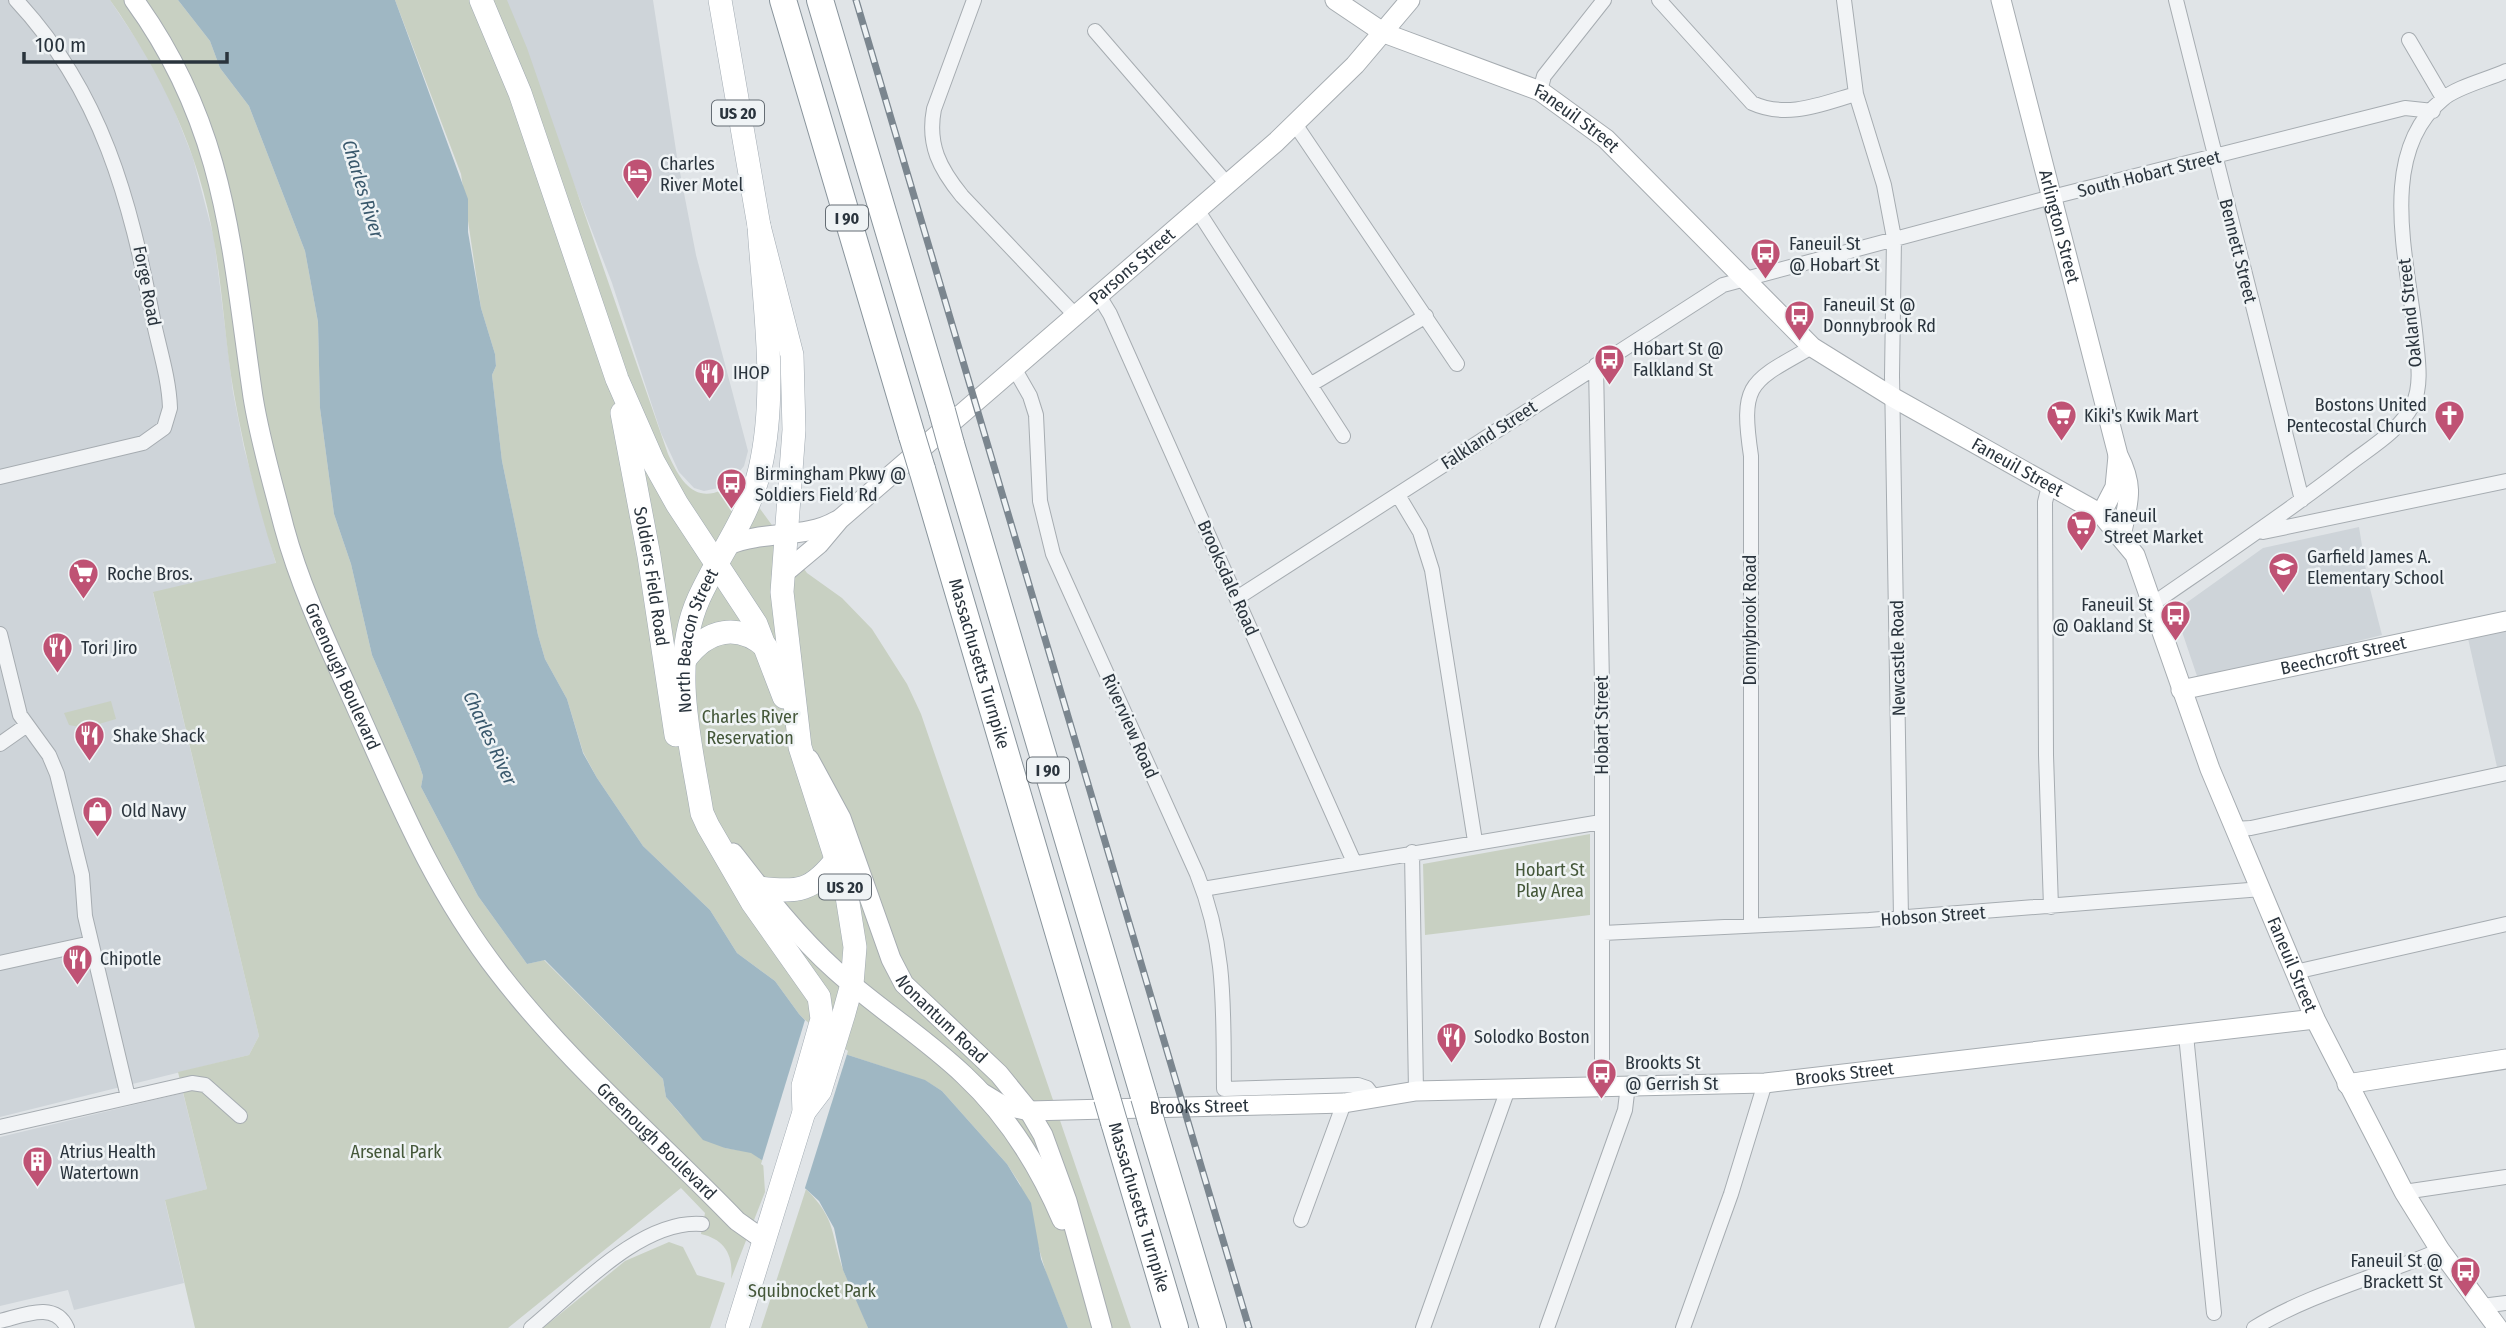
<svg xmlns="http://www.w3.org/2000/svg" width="2506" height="1328" font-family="'Fira Sans Condensed',sans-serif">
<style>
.built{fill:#ced4d9}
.green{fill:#c8d0c2}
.water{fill:#9fb7c3}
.pier{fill:#e0e4e7}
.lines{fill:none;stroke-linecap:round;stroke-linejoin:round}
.street-casing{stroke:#a6acb1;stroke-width:16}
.secondary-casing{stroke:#a6acb1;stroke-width:21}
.primary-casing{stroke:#a1aab2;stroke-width:24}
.highway-casing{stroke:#89949c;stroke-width:28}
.street{stroke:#f2f4f6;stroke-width:14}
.secondary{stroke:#fff;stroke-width:19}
.primary{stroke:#fff;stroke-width:23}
.highway{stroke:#fff;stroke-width:26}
.rail-casing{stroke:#7b868f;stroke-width:7}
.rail{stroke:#eff3f5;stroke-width:4.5;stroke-dasharray:13;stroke-linecap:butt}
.highway-bridge-casing{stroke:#89949c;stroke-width:28;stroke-linecap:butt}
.highway-bridge{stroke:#fff;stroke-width:26}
.labels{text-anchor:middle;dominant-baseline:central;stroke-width:5;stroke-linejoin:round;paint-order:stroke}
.shield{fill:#eff3f5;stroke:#656d74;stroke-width:2}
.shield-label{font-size:16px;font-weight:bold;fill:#2a343d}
.street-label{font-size:18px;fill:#2a343d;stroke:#eff3f5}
.poi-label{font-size:18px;fill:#2a343d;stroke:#eff3f5;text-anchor:start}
.park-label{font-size:18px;fill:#445739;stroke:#eff3f5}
.water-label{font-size:19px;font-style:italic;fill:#39586c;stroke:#eff3f5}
</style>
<rect width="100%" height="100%" fill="#e0e4e7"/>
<path class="built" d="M0,0H110L148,57L171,102L193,158L214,238L233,392L244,448L276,564L153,593L259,1036L249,1055L0,1117Z
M503,0H653L677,157L696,255L748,451L744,466L728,486L704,491L694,488L679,472L661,433L612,283Z
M2359,527L2367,577L2382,635L2278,661L2197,676L2175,611L2263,548Z
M2506,626V765L2497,767L2467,634Z
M183,1093L207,1189L165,1201L184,1283L74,1310L68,1290L0,1306V1137Z"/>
<path class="green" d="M110,0H178L210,41L220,68L249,106L305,251L318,322L320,408L334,514L351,564L372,655L419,764L423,776L421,787L478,896L527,964L544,960L663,1079L666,1097L681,1115L725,1148L751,1152L763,1161L765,1192L731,1279C734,1255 724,1239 701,1234L705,1213L681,1188L508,1328H195L165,1200L207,1189L178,1072L249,1055L259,1036L153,592L276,563C258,507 244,451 234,394C225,343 223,292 214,241C200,153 161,72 110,0Z
M395,0H507L527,48L668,454C685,492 702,507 739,480L807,573L842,598L872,629L907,684L921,714L1131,1328H1068L1047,1276L1020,1184L1007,1164L942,1091L926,1081L848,1055L826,1041L799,1014L775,981L737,953L710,910L643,846L597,778L583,752L567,699L545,659L538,635L502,461L492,375L496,366L495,354L481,308L461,174Z
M111,701L116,719L85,728L69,725L64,713Z
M1590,834V915L1425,935L1423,864Z
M806,1189C838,1221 830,1235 844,1272C852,1291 861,1309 868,1328H761Z
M669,1242L683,1247L697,1275L725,1283L710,1328H543L625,1261Z"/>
<path class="water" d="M178,0H395L468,199V232L481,308L495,354L496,366L492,375L502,461L538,635L545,659L567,699L583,753L597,778L643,846L710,910L737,953L775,981L799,1014L825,1041L848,1055L925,1080L942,1091L1007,1164L1031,1203L1041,1259L1068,1328H868L843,1270L834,1228L819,1201L806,1189L751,1153L725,1148L703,1140L666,1097L663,1079L545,960L527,964L478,896L421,787L423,776L419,764L372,655L351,564L334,514L320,408L318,322L305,251L249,106L220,68L210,41Z"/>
<path class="pier" d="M805,1020L848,1051L804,1191L761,1164Z"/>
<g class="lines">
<defs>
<path id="street" d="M974,0L934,109C927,145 940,169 962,196L1076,316
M1659,0L1752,103C1787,119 1821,104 1856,94
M1844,0L1856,94L1884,185L1894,238L1892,376L1901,918
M2176,0L2302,500
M1095,31L1228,185
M2409,40L2443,98
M1540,91L1544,76L1604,0
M1295,124L1457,364
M1198,211L1343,436
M1099,296L1110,314L1354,862
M1596,365L1602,685V1086
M1014,368L1030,396L1036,415L1040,501L1053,554L1197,874C1227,948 1223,1012 1224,1089L1358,1085L1367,1088L1374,1097
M1310,385L1426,316
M0,477L143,443L164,428L170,408C169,378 159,348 153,319C130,200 102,92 16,0
M2049,486L2045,502L2046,755L2051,907
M1398,495L1420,532L1432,570L1475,841
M2263,532L2506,481
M1237,598L1723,285L2052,197L2405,108L2433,111
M2154,603C2219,558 2285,514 2348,465C2371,447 2400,431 2413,404C2422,386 2418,360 2416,341C2410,268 2374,155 2443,99C2456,87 2489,79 2506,71
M0,634L20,715L49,755L57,774L82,875L85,916L128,1097
M0,744L27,725
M2234,829L2251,828L2506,773
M1412,852L1416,1091
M1203,889L1601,822
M1751,926V456C1740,382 1750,382 1812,347
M1603,933L1869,920L2262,889
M0,963L91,943
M2295,972L2506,924
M2186,1035L2214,1313
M0,1127L192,1083L205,1085L240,1116
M2404,1192L2506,1177
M1301,1220L1344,1103
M2482,1306L2506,1303
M0,1321C22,1316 55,1300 67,1328
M531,1328C576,1291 641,1219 702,1224
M1423,1328L1508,1089
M1547,1328L1625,1110L1628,1085
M1683,1328L1731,1194L1765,1083
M2254,1328C2311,1293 2378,1277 2440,1250"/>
<g id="secondary">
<path id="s1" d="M134,0C227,128 231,248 253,397C260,441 273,484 284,527C301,590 330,649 357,709C400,805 434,889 499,973C569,1064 658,1139 737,1221L764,1240"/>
<path id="s2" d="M1335,0L1384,33L1540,91L1606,139L1812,347L1894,398L2101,514L2135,555L2210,769L2315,1019L2404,1192L2440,1250L2498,1328"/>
<path id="s3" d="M2001,0L2118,455C2135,488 2128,502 2121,536"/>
<path d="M2101,514L2115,487L2118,456"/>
<path d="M728,545C766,530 805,539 836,521"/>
<path id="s4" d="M782,575L819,544L840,519L1276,142L1355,65L1410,0"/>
<path id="s5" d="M2181,690L2506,621"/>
<path id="s6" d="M809,759L841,818L891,959L904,984L999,1074L1029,1111L1043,1135L1067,1201L1102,1328"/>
<path d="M733,853C764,893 797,936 835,970C876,1007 924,1037 964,1075C1007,1115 1039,1166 1062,1220"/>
<path d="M2347,1084L2506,1059"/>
<path id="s7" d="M984,1094L1002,1105L1029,1111L1344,1103L1416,1091L1765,1083L2315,1019"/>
</g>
<g id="primary">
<path d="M481,0L520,93L617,379L653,461L677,504L756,624L784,697"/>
<path d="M720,0L759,226L792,355L794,430L782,592L800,747L846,890L855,947L852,984L844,1013L820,1091L804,1112"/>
<path id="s8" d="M622,413L649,556L676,735"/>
<path d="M686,658C708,629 738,623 766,647"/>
<path d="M760,888C799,893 812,891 837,859"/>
<path id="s9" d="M737,1328L804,1112L803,1086L822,1019L819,997L752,902L708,826L702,813C691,745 669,664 699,598C719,554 749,517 760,469C778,391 764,305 759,226"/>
</g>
<g id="highway">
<path d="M783,0L912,436"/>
<path d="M820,0L942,411"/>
<path d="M951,444L1144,1097"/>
<path id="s10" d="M922,469L1107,1098"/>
<path d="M1151,1121L1213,1328"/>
<path id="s11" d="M1114,1122L1175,1328"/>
</g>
</defs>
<use href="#street" class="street-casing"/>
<use href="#secondary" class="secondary-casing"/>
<use href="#primary" class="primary-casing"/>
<use href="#highway" class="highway-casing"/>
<use href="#street" class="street"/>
<use href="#secondary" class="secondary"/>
<use href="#primary" class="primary"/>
<use href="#highway" class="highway"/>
<defs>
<path id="rail" d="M856,0L1249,1328"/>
</defs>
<use href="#rail" class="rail-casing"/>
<use href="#rail" class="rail"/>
<defs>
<path id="highway-bridge" d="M942,411L951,444
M912,436L922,469
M1144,1097L1151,1121
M1107,1098L1114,1122"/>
</defs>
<use href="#highway-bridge" class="highway-bridge-casing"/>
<use href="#highway-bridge" class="highway-bridge"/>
</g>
<defs>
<symbol id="hotel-pin" viewBox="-11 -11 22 30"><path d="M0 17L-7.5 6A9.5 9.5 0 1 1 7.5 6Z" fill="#bf5274" stroke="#eff3f5"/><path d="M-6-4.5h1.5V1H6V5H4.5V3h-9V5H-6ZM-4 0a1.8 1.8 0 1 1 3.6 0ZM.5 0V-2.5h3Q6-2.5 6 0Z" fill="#fff"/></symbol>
<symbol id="bus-pin" viewBox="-11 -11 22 30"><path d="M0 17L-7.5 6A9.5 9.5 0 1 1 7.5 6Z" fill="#bf5274" stroke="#eff3f5"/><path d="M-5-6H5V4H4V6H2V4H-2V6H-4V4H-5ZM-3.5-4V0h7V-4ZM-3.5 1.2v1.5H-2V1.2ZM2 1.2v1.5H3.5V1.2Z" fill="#fff"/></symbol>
<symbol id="restaurant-pin" viewBox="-11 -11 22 30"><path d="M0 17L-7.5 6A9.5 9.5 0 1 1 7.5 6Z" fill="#bf5274" stroke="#eff3f5"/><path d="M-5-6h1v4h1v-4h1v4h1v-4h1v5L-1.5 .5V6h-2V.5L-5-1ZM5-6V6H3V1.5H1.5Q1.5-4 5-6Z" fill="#fff"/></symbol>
<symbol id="church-pin" viewBox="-11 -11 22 30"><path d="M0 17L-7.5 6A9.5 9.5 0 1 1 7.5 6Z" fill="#bf5274" stroke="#eff3f5"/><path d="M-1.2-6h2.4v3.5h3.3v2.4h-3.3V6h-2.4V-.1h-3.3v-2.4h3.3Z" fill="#fff"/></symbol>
<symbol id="supermarket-pin" viewBox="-11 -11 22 30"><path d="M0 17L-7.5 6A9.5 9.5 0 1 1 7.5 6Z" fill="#bf5274" stroke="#eff3f5"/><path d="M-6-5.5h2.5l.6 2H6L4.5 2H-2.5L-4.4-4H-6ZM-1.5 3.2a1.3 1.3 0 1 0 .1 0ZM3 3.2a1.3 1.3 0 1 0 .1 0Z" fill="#fff"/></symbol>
<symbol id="school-pin" viewBox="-11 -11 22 30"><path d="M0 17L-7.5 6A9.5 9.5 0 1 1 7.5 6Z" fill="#bf5274" stroke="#eff3f5"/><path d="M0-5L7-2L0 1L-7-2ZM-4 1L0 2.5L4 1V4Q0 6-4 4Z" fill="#fff"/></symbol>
<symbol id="shop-pin" viewBox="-11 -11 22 30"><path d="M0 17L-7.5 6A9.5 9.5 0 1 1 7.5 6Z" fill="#bf5274" stroke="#eff3f5"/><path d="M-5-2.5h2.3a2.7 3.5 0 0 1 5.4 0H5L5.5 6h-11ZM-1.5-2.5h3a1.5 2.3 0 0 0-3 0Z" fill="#fff"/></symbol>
<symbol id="building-pin" viewBox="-11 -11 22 30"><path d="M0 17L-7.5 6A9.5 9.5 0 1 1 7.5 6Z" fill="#bf5274" stroke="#eff3f5"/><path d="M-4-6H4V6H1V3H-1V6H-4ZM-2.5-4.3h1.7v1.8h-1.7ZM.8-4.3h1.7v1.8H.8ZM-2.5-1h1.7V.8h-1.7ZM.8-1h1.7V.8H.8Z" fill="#fff"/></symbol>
</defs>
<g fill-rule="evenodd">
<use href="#hotel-pin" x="620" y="156" width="35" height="47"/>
<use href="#bus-pin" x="1748" y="236" width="35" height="47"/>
<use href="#bus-pin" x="1782" y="298" width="35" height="47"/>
<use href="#bus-pin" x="1592" y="342" width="35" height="47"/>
<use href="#restaurant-pin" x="692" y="356" width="35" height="47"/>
<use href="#church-pin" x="2432" y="398" width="35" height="47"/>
<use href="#supermarket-pin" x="2044" y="398" width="35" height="47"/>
<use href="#bus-pin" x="714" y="466" width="35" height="47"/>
<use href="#supermarket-pin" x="2064" y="508" width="35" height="47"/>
<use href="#school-pin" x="2266" y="550" width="35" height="47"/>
<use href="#supermarket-pin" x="66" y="556" width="35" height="47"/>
<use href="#bus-pin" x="2158" y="598" width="35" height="47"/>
<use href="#restaurant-pin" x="40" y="630" width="35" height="47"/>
<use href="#restaurant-pin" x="72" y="718" width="35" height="47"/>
<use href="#shop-pin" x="80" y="794" width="35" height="47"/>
<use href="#restaurant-pin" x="60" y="942" width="35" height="47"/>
<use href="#restaurant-pin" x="1434" y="1020" width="35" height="47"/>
<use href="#bus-pin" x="1584" y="1056" width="35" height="47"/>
<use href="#building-pin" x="20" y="1144" width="35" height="47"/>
<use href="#bus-pin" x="2448" y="1254" width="35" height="47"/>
</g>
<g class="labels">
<g class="shield">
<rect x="712" y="100.5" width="52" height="25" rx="5"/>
<rect x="826" y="205.5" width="42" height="25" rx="5"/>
<rect x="1027" y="757.5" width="42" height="25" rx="5"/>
<rect x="819" y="874.5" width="52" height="25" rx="5"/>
</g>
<g class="shield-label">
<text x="738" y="113">US 20</text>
<text x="847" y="218">I 90</text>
<text x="1048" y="770">I 90</text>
<text x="845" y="887">US 20</text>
</g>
<g class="street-label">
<text stroke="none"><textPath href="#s2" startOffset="271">Faneuil Street</textPath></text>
<text transform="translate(2149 174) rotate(-14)">South Hobart Street</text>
<text stroke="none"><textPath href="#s3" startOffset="234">Arlington Street</textPath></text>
<text transform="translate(2238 251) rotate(76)">Bennett Street</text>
<text stroke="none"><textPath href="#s4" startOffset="467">Parsons Street</textPath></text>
<text transform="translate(147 286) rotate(79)">Forge Road</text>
<text transform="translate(2410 313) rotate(-96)">Oakland Street</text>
<text transform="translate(1489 435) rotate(-33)">Falkland Street</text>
<text stroke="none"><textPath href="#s2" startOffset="838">Faneuil Street</textPath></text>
<text stroke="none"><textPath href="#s8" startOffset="166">Soldiers Field Road</textPath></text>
<text transform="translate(1228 578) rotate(66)">Brooksdale Road</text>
<text transform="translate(1750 620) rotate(-90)">Donnybrook Road</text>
<text stroke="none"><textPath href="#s9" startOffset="738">North Beacon Street</textPath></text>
<text stroke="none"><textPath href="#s5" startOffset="166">Beechcroft Street</textPath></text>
<text transform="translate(1898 658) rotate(-91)">Newcastle Road</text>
<text stroke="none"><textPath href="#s10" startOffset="203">Massachusetts Turnpike</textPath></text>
<text stroke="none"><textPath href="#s1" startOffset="714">Greenough Boulevard</textPath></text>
<text transform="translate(1602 725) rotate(-90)">Hobart Street</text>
<text transform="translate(1130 726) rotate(66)">Riverview Road</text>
<text transform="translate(1933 916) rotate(-4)">Hobson Street</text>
<text stroke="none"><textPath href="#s2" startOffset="1426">Faneuil Street</textPath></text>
<text stroke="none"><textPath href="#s6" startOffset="296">Nonantum Road</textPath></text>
<text stroke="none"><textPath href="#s7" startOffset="866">Brooks Street</textPath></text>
<text stroke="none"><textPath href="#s7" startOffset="219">Brooks Street</textPath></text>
<text stroke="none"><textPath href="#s1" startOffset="1281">Greenough Boulevard</textPath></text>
<text stroke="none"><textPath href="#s11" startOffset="89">Massachusetts Turnpike</textPath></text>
</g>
<g class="poi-label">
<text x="660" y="164">Charles<tspan x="660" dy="21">River Motel</tspan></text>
<text x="1789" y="244">Faneuil St<tspan x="1789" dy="21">@ Hobart St</tspan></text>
<text x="1823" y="305">Faneuil St @<tspan x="1823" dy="21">Donnybrook Rd</tspan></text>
<text x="1633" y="349">Hobart St @<tspan x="1633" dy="21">Falkland St</tspan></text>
<text x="733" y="373">IHOP</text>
<text x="2427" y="405" text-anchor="end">Bostons United<tspan x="2427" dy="21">Pentecostal Church</tspan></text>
<text x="2084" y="416">Kiki's Kwik Mart</text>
<text x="755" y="474">Birmingham Pkwy @<tspan x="755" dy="21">Soldiers Field Rd</tspan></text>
<text x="2104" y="516">Faneuil<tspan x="2104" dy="21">Street Market</tspan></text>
<text x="2307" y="557">Garfield James A.<tspan x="2307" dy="21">Elementary School</tspan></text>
<text x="107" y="574">Roche Bros.</text>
<text x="2153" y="605" text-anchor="end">Faneuil St<tspan x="2153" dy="21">@ Oakland St</tspan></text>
<text x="81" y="648">Tori Jiro</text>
<text x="113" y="736">Shake Shack</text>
<text x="121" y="811">Old Navy</text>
<text x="100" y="959">Chipotle</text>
<text x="1474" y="1037">Solodko Boston</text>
<text x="1625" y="1063">Brookts St<tspan x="1625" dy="21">@ Gerrish St</tspan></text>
<text x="60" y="1152">Atrius Health<tspan x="60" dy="21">Watertown</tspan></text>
<text x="2443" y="1261" text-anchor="end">Faneuil St @<tspan x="2443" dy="21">Brackett St</tspan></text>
</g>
<g class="park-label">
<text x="750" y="717">Charles River<tspan x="750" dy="21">Reservation</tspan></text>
<text x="1550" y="870">Hobart St<tspan x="1550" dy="21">Play Area</tspan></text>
<text x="396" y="1152">Arsenal Park</text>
<text x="812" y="1291">Squibnocket Park</text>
</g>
<g class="water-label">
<text transform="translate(363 189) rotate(73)">Charles River</text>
<text transform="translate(490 738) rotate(65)">Charles River</text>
</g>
</g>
<path d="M24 52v10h203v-10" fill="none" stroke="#2a343d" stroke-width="3.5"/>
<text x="35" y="52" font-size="21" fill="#2a343d" stroke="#eff3f5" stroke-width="5" paint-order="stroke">100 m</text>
</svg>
